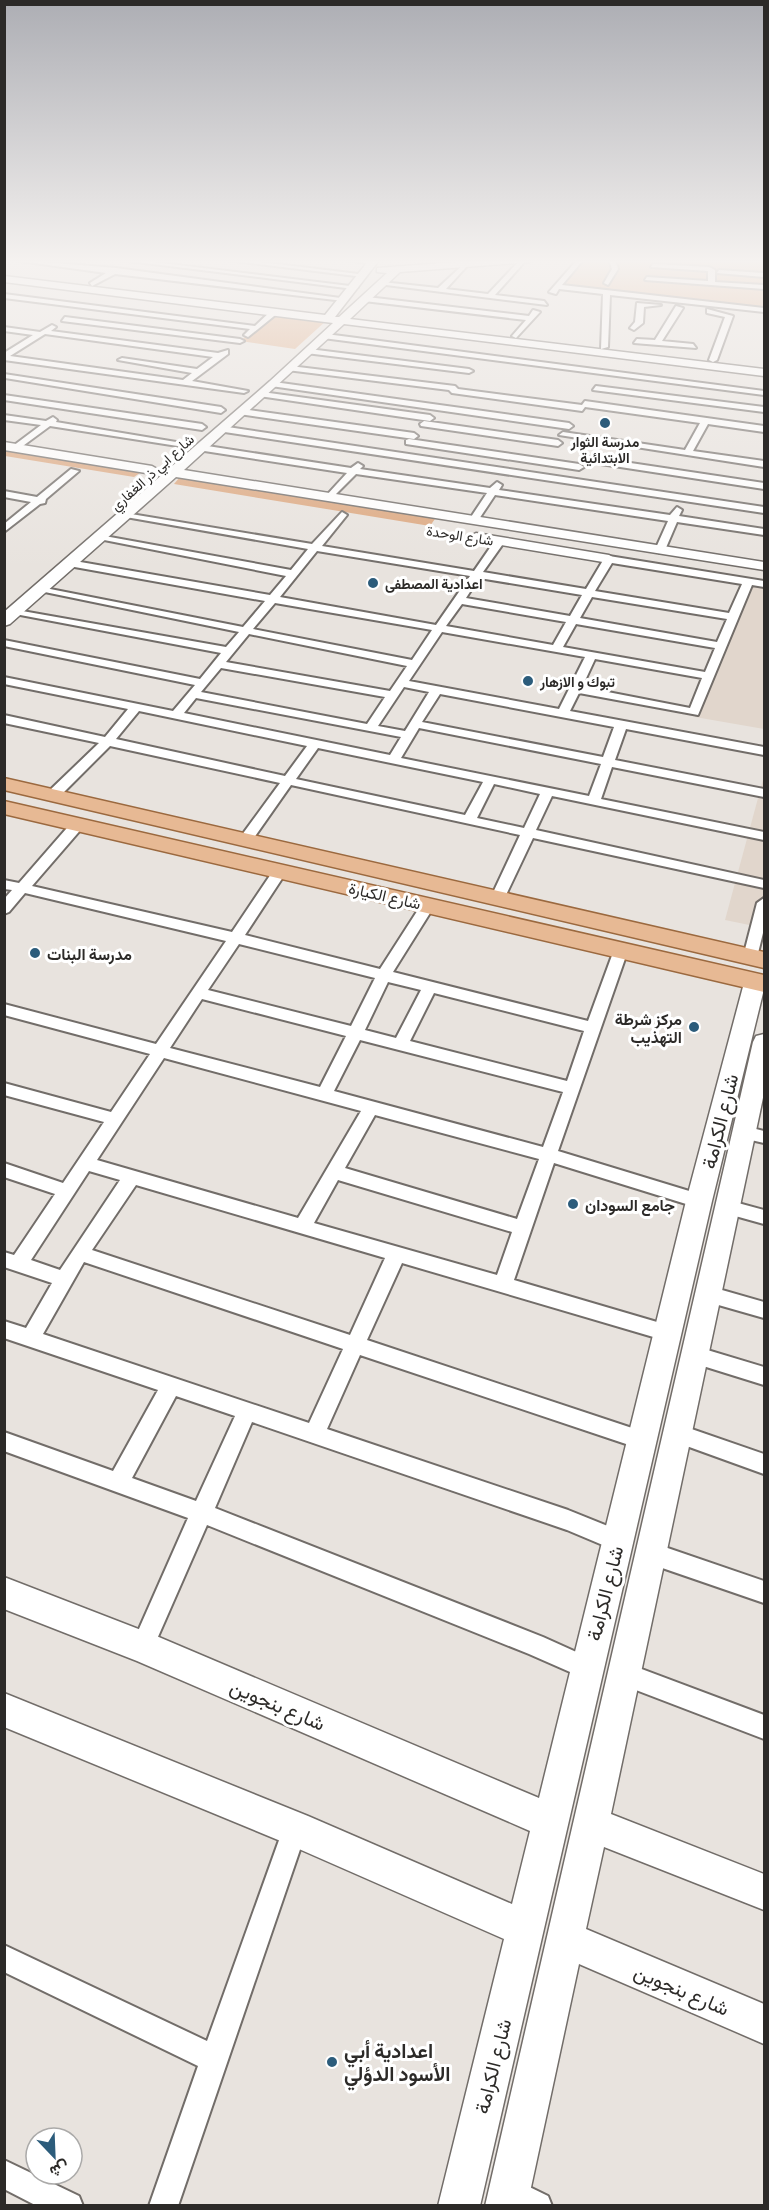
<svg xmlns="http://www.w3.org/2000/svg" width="769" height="2210" font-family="Barlow,Vazirmatn,sans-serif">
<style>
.built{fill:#e1d6cc}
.green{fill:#dca77f}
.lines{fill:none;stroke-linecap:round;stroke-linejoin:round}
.street-casing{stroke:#726d69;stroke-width:4}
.secondary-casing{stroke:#726d69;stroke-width:3}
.primary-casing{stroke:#9b693f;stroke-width:3}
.street{fill:#fff;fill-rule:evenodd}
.secondary{fill:#fff;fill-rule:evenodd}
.primary{fill:#e7b994;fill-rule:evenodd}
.poi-dot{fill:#2c5c7b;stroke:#fff;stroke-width:2}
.labels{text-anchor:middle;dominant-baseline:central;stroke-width:6;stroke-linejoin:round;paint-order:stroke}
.far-poi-label{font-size:14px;font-weight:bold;fill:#2c2a28;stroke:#fff;text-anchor:start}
.far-street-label{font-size:14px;fill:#2c2a28;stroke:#fff}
.street-label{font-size:16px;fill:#2c2a28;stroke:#fff}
.poi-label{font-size:16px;font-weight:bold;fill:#2c2a28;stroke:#fff;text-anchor:start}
.near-street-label{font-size:20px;fill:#2c2a28;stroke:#fff}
.near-poi-label{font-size:20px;font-weight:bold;fill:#2c2a28;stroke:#fff;text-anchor:start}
</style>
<rect width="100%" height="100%" fill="#e8e3de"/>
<path class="built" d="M751,584L764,586V729L695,717Z
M764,776V928L725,920Z"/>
<path class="green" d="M581,259H764V312L557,287Z
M274,314L327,320L295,349L240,341Z
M4,448L144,470L134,477L5,456Z
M179,478L437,516L430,526L174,484Z"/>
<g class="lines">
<defs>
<path id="street" d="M5,259L116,268L348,299L344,301L115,274L92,286L90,283L106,273Z
M112,259H129L358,287L354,289Z
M218,259H235L367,275L364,277Z
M339,259L376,262L373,264Z
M496,259H516L517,260L514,262Z
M521,259H527L495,295L544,301L547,305L378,284L382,282L438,288L466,262L468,265L446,289L488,294Z
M578,259H584L562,285L764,308V312L610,295L608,347L601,349L603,294L559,289L556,294L549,292Z
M609,259H615L618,269L608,285L604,283L612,269Z
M653,264L709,267L715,270V282L764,285V289L645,280L647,277L708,281V271L651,267Z
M719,270L763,273L764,277L717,273Z
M4,294L255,326L272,310L279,312L248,337L244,335L250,329L4,298Z
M367,297L529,316L533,310L540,312L516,338L512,336L526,320L364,301Z
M637,303L661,305L644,307L643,323L634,330L630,328L635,322Z
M676,306L683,308L662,341L693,344L696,348L634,343L637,339L655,340Z
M707,309L733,316L717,360L713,362L709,360L725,317L707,313Z
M65,317L240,339L244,341L240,343L62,321Z
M52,325L56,327L51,331L218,353L228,350V354L192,381L248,391L244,393L4,360V353L33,335L4,331V327L40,332ZM45,334L213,357L197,369L122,358L118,360L192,373L183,380L10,356Z
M326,334L764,391V395L323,338Z
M309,349L469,369L473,371L469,373L306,353Z
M290,366L455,386L458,389L582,405L585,401L764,426V432L708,424L693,451L764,461V467L559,435L563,432L685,450L700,423L585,407L582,411L452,393L449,390L287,370Z
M4,374L221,407L225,410L221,413L5,378Z
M274,382L569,423L573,426L569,429L271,386Z
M596,386L764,407V412L593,390Z
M262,392L430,415L434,418L430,421L259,396Z
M4,395L202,424L206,427L202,430L4,400Z
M242,409L414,433L418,436L414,439L239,414Z
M4,415L46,421L53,417L57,420L56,422L188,444L184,447L50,426L16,451L13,450V446L41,425L4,420Z
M424,421L558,440L562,443L558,446L421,426L420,424Z
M221,426L764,507V513L218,431L217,429Z
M409,439L579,464L584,467L579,470L406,444V440Z
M201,445L351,468L358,463L363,466L360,469L490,488L497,482L502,485L499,490L670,515L677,507L682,510L679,516L764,529V535L677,522L665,550L660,553L655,550L668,521L495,495L477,522L474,523L469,520L487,493L356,474L330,500L325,497L347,473L198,450L197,448Z
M584,456L764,483V489L581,461V457Z
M71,469L79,471L46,499L45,503L40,504L4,532V524L31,502L4,497V491L37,497Z
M342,512L347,515L322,546L474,571L496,539L500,538L505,541L483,572L586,589L605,557L609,556L764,581V587L752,585L698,715L579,693L570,711L764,747V755L626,729L615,760L764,789V797L612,767L601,799L764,832V840L552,796L536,830L764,880V888L533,838L505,897L498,902L491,897L520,835L291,785L251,842L246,843L239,839L280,783L110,746L58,798H48V792L99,743L4,723V715L105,737L128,709L4,684V677L173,711L195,685L4,646V640L200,679L221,653L15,614L11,613V609L226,647L239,632L35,590L40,587L243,627L265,601L69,566L64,563L69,560L270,595L286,576L94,538L99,535L291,570L308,549L120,516L125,513L312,544ZM317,551L470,576L436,625L280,597ZM612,563L742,584L729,613L595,591ZM479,578L582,595L570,616L466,598ZM592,597L727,619L717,642L580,618ZM275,603L432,630L412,660L253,629ZM462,604L566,622L553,645L446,626ZM576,624L715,648L705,672L563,647ZM442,632L585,657L559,709L409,681ZM249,634L407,666L390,691L226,662ZM595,659L702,678L690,708L582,687ZM221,668L385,697L367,724L201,692ZM404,687L429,692L405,731L378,726ZM440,694L614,727L603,757L422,722ZM196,698L401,737L390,755L184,713ZM139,711L307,746L285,776L116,739ZM419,728L601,764L589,796L401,758ZM318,748L483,782L465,815L296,779ZM494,784L540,794L524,828L477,818Z
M78,820L85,824L83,827L32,886L232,932L275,868L280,867L287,871L245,935L380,969L423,902L428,900L435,905L393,972L588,1021L614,950L621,945L628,950L558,1151L699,1194L705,1196L708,1201L705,1206L699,1208L554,1163L514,1280L674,1327L677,1333L674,1339L667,1341L402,1263L367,1340L641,1431L648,1433L651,1440L648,1447L641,1449L360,1355L327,1429L568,1510L625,1533L628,1540L625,1547L617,1551L567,1530L252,1422L215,1508L543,1637L594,1660L597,1668L594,1676L586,1679L529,1654L207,1525L150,1655L142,1658L134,1655L131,1647L188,1518L4,1451V1432L113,1471L158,1390L4,1338V1321L26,1328L52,1283L4,1267V1252L14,1255L55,1194L4,1177V1163L63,1183L104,1122L4,1095V1083L111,1112L150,1054L4,1015V1004L156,1044L226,941L25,893L9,912L4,914V899L12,890L4,889V880L19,883L73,821ZM239,944L375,978L351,1026L208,990ZM388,982L421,990L396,1038L365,1030ZM434,993L584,1031L567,1081L410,1041ZM202,999L346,1036L320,1087L170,1048ZM360,1040L563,1092L543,1147L334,1091ZM164,1058L361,1111L298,1218L97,1160ZM375,1115L539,1159L517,1219L345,1168ZM89,1171L120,1180L60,1270L31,1260ZM338,1180L512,1232L497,1275L314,1223ZM136,1185L385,1258L350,1335L92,1250ZM84,1262L343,1349L309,1423L43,1334ZM176,1396L235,1416L196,1501L132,1478Z
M764,898V929L757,957L750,962L743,957L757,903Z
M744,1126L764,1131V1143L738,1137L736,1132L738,1127Z
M727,1200L764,1210V1224L721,1212L718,1207L721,1202Z
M708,1286L764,1302V1318L701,1300L699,1294L701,1288Z
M694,1346L764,1367V1385L687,1361L684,1355L687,1349Z
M677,1424L764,1454V1474L670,1440L667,1433L670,1426Z
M650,1542L764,1581V1603L642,1561L639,1553L642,1545Z
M623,1662L764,1715V1739L615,1682L611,1674L615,1666Z
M295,1817L304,1820L307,1829L178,2206H149L198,2066L4,1972V1945L207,2041L283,1829L286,1820Z
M4,2160L79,2196L83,2206H37L4,2189Z
M509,2177L548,2196L552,2206H505L499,2202L494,2192L499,2182Z"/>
<path id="secondary" d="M370,259H380L335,317H339L387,273L377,272V268L497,259H536L531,262L400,272L350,319L764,369V376L344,324L184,470L764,562V570L176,477L10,624L4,626V612L270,381L333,323L4,282V276L325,315Z
M4,442L152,466L159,470L152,474L4,450Z
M476,533L609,555L616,559L609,563L471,540L469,537Z
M755,975L763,978L764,989L712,1201L480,2206H438L504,1939L283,1842L4,1727V1693L308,1816L512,1904L530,1831L137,1661L4,1609V1577L154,1635L539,1798L686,1201L744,983L747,978Z
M764,1034V1093L611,1814L764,1874V1910L604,1847L586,1929L764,2004V2044L579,1964L527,2206H485L753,1042L756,1036Z"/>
<path id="primary" d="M4,778L764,952V968L4,790Z
M4,801L764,975V992L4,814Z"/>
</defs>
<use href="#street" class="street-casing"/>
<use href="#secondary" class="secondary-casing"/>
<use href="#primary" class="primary-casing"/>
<use href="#street" class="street"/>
<use href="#secondary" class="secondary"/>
<use href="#primary" class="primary"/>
</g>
<linearGradient id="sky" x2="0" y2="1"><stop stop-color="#adaeb4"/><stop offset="0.46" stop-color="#f5f2f0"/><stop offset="1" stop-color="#f5f2f0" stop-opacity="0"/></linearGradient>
<rect width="769" height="568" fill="url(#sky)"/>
<g class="poi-dot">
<circle cx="605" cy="423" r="6"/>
<circle cx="373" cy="583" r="6"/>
<circle cx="528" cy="681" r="6"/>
<circle cx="35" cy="953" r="6"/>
<circle cx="694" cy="1027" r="6"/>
<circle cx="573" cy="1204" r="6"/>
<circle cx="332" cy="2062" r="6"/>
</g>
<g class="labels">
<g class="far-poi-label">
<text x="605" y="441" text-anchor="middle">مدرسة الثوار<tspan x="605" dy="16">الابتدائية</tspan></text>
<text x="385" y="583">اعدادية المصطفى</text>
<text x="540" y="681">تبوك و الازهار</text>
</g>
<g class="far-street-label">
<text transform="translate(152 472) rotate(-42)">شارع ابي ذر الغفاري</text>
<text transform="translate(460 535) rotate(9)">شارع الوحدة</text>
</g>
<g class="street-label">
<text transform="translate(385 895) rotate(13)">شارع الكيارة</text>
</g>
<g class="poi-label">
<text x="47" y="953">مدرسة البنات</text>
<text x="682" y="1018" text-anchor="end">مركز شرطة<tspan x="682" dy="18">التهذيب</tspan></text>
<text x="585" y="1204">جامع السودان</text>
</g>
<g class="near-street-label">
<text transform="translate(719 1121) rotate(-76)">شارع الكرامة</text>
<text transform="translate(604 1593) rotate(-76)">شارع الكرامة</text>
<text transform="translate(278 1704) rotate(23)">شارع بنجوين</text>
<text transform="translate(682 1989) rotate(23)">شارع بنجوين</text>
<text transform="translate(492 2066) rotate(-76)">شارع الكرامة</text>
</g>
<g class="near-poi-label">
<text x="344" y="2050">اعدادية أبي<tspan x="344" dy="23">الأسود الدؤلي</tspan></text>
</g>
</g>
<rect width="769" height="2210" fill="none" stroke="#2c2a28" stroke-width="12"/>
<g transform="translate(54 2156) rotate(157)"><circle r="28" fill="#ffffff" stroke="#abaaa9" stroke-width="1.5"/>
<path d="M0-4.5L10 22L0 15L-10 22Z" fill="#2c5c7b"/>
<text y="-9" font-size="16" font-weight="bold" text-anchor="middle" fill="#2c2a28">ش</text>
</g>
</svg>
